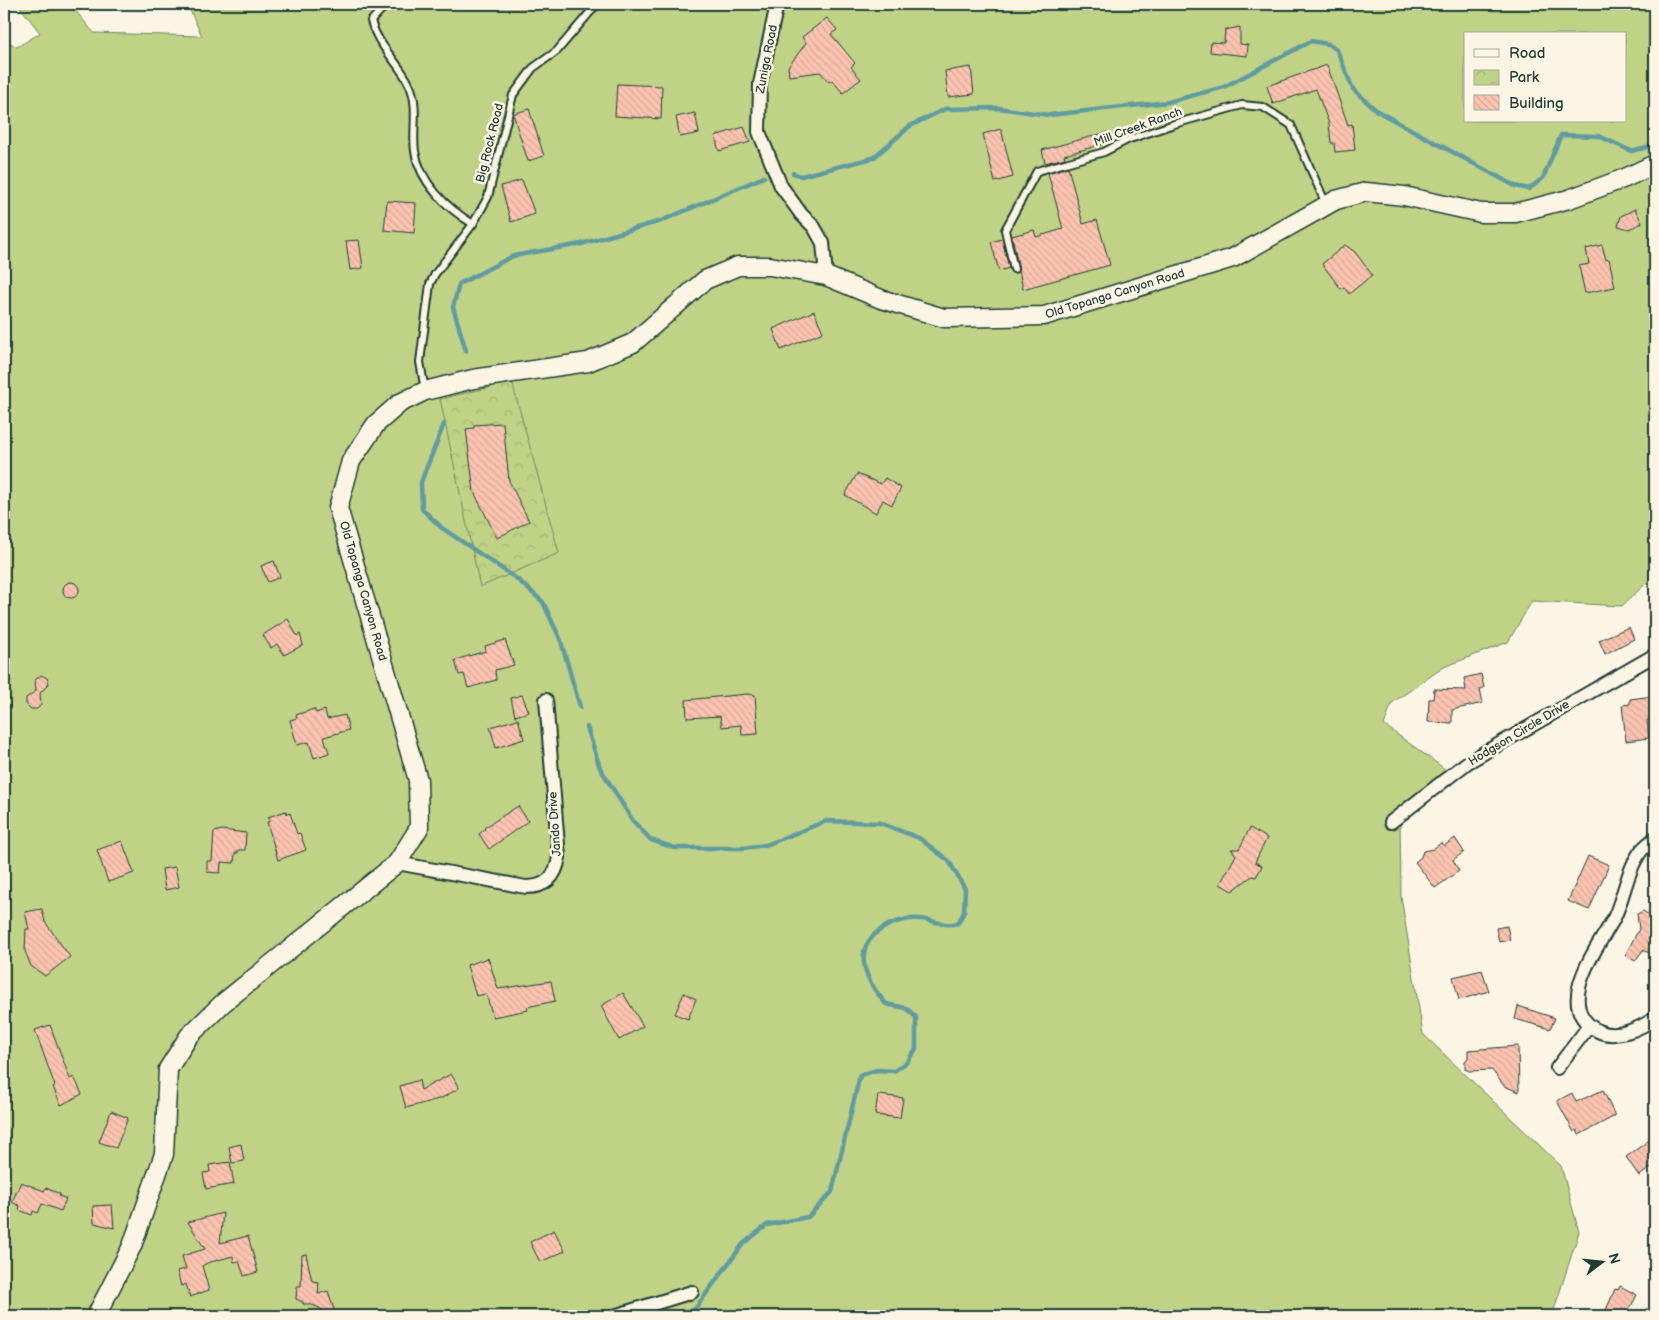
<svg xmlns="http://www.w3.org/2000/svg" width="1659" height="1320" font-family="'Balsamiq Sans',sans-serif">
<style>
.grass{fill:#c0d286;stroke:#70885d;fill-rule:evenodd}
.park{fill:url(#park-crowns);stroke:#70885d}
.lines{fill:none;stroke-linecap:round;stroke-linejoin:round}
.stream{stroke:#609c9f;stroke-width:4.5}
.building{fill:url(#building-back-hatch);stroke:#1f3d34}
.service-casing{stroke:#1f3d34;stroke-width:10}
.minor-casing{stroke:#1f3d34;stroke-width:16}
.secondary-casing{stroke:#1f3d34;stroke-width:21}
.service{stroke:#fcf5e5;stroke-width:6}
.minor{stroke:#fcf5e5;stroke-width:12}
.secondary{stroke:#fcf5e5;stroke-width:18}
.labels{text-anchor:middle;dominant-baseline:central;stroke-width:5;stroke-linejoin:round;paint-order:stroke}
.street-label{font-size:12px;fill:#1f3d34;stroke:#fcf5e5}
</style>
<defs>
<pattern id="park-crowns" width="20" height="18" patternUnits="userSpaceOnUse" patternTransform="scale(1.25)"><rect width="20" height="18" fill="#c0d286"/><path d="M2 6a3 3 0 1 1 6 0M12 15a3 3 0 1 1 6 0" fill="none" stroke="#a5b574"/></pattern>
<pattern id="building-back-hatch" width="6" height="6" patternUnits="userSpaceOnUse" patternTransform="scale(1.25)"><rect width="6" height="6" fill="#fcc4b0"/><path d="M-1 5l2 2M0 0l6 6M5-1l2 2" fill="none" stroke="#d8a998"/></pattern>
</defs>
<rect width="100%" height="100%" fill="#fcf5e5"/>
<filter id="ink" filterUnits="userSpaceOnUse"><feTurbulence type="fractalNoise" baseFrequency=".02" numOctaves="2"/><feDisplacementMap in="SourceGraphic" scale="10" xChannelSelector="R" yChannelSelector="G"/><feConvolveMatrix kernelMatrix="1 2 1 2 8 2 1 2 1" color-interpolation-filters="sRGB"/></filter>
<g filter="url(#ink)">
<path class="grass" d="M18,4H70L94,33L202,36L187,4H1655V575L1622,606L1532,601L1508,642L1444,667L1392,703L1384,725L1449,772L1400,819L1401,896L1423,1034L1561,1166L1579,1232L1552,1316H4V39L17,47L40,33ZM1465,34H1625V121H1465Z"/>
<path class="park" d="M512,382L559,553L480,587L440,399Z"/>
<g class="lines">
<path class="stream" d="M793,173L801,176L873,158L910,126L945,109L998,108L1049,115L1168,102L1224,87L1311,41L1328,44L1337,50L1353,89L1377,111L1515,186L1529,189L1543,178L1561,135L1599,136L1631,151L1655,145
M466,351L453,307L459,284L513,256L581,244L661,221L764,177
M444,424L421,482L422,509L442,528L517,579L543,602L561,641L580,707
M587,727L600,768L633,821L651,840L675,848H743L766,845L826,821L880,823L919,838L949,861L965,889L964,912L958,923C944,927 935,920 920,919C895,917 860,934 864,963C866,979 876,992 886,1004L906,1008L916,1017V1049L906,1063L894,1071L877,1070L860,1075L832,1192L808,1217L767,1225L743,1244L694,1310L663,1316"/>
</g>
<path class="building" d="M827,18L837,30L831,34L855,63L851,67L861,79L843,93L832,80L829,82L820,72L789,76L788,67L806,43L802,37Z
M1240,27V44L1248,45L1247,56L1210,52L1211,42L1224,43L1225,30Z
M1327,65L1348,125L1352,124L1355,150L1335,152L1334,143H1331L1329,124L1316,89L1273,104L1267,86Z
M971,67L974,94L948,97L945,71Z
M617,84L662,86L661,119L615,116Z
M529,109L544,156L528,161L513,114Z
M695,113L699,133L680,137L676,117Z
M744,127L750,142L719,151L715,136Z
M1001,129L1013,177L995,182L983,134Z
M1108,132L1111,142L1064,155L1065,158L1045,163L1042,150Z
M1068,167L1083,224L1097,220L1110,265L1023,289L1012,236L1034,230L1036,237L1063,229L1048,173Z
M522,180L535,214L511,222L501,186Z
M387,201L416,203L414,233L384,230Z
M1635,209L1642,223L1629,229L1618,226L1621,216Z
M1002,239L1009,268L999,271L991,242Z
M359,240L363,268L350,270L346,241Z
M1345,245L1355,252L1372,275L1349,294L1344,287L1341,289L1322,264Z
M1602,245L1606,260L1609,259L1615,287L1585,293L1579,266L1589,264L1586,249Z
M814,311L823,332L781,350L773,329Z
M503,423L509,481L529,521L497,538L474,492L466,429L474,428V425Z
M857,474L881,484L885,478L901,488L892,505L883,500L876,513L845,495Z
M274,561L280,577L268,582L261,566Z
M63 590a8 8 0 1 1 16 0a8 8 0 1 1-16 0Z
M288,619L297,636L300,634L303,645L284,655L277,644L271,648L263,635Z
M1629,627L1634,639L1605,654L1599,640Z
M505,640L514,665L495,670L496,680L468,688L464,674L459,675L455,660L486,651L485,646Z
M1481,674L1484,688L1480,689L1483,703L1452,710V723L1428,722L1429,699H1433L1434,689L1466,690L1464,678Z
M41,675L47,678L49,684L40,693L41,705L37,709H31L26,704V698L36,691L35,680Z
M747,694L755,695L758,734L742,735L741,725L722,727L720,716L687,718L686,700Z
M522,695L529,712L515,716L511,698Z
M1653,696L1655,719L1647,720L1649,738L1626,741L1622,705L1630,704V699Z
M314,709L316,713L325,710L327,719L345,715L349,730L324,737L329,753L314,758L309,742L297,745L290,720L297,718L296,715Z
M518,719L524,739L496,748L490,727Z
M518,806L528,821L489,849L479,834L485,829L484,828Z
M286,811L287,814L290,813L297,834L300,833L306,850L278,860L267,822L270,821L268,817Z
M1250,828L1267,838L1255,862L1262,866L1256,877L1252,876L1232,891L1220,884L1236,855L1231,849H1239Z
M222,830L246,833L245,850H238V853H235L234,863L221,862L220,873L207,872V861H212L214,832Z
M1455,838L1464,852L1453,860L1459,871L1435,888L1415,862L1421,857L1423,851L1433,849L1441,843L1444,846Z
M122,841L134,873L108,882L97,850Z
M1588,856L1609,865L1589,910L1568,901Z
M175,867L179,887L165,890L162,869Z
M42,909L45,922L70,957L45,976L31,966L25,951L26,929H29L25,912Z
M1643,911L1655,919V956L1643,950L1635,961L1625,955L1639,929L1637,914Z
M1507,926L1510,940L1499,942L1496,928Z
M488,958L498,989L551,981L555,1001L527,1007L528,1010L493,1017L486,994L476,996L467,965Z
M1482,970L1489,991L1459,1000L1453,977Z
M623,993L643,1026L619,1040L601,1006Z
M684,993L696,999L688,1019L675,1014Z
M1518,1006L1555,1018L1550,1029L1515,1019Z
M50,1025L70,1079L74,1077L82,1094L61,1105L53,1087L55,1086L35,1030Z
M1518,1046L1519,1092L1504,1086L1492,1070L1469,1071L1465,1069V1061L1468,1058V1050Z
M451,1074L459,1088L442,1098L406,1108L400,1086L419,1080L421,1090Z
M1603,1090L1615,1116L1579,1135L1577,1130L1574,1132L1557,1101L1572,1093L1576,1102Z
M878,1095L903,1098L900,1118L875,1115Z
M111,1111L128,1118L116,1148L99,1142Z
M1655,1136V1165L1639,1176L1626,1157Z
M241,1144L244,1161L232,1163L229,1147Z
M230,1162L234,1184L206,1189L203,1173L210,1172L209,1165Z
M21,1182L44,1191L46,1188L60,1194L59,1196L66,1199L61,1211L42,1204L38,1213L33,1211L32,1215L19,1210L20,1206L12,1202Z
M112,1205L114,1228L94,1223L93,1206Z
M223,1213L220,1243L248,1236L258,1272L244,1276L239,1261L234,1262L233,1256L207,1263L202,1266L209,1290L190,1297L186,1284L181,1286L177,1271L186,1269L182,1256L205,1249L188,1222Z
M554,1230L565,1251L540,1262L530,1242Z
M306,1254L312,1281L319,1282L318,1294L328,1291L336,1316H326L320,1308L309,1304H303V1302L296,1299L297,1286H301L302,1255Z
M1620,1286L1637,1295L1626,1316H1618L1606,1310L1615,1289L1618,1290Z"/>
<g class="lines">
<defs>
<path id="service" d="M393,4L381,10L371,21C378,47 400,63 410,86C419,107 412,130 415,151C420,183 447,208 473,224
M1014,269L1005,230L1037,171L1104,152L1127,140L1174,124L1242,105L1263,107L1291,125L1326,204
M425,390L420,362L430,284L435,274L473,224L488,197L513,95L533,68L557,51L597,4"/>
<path id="minor" d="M777,4L760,84L759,132L781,186L801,214L814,227L823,243L826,276
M1391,822L1468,762L1655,655
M1655,838C1651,842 1645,846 1641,851C1627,870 1624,897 1614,918C1598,948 1551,1006 1598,1031C1616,1040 1641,1028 1655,1018
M397,863L526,887C546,887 556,877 559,857L546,700
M1557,1068L1589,1026
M614,1316L692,1292"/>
<path id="secondary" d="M96,1316L132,1246L164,1154L168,1069L189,1036L223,1003L397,863L419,828L418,780L338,508L351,461L376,424L400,403L425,391L473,379L588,362L633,343L705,280L738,266H770L826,276L881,299L944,318L1044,316L1233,258L1336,200L1366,192L1404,196L1481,213H1515L1569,199L1625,178L1655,164"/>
</defs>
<use href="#service" class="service-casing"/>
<use href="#minor" class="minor-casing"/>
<use href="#secondary" class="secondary-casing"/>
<use href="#service" class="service"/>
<use href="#minor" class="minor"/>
<use href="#secondary" class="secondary"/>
</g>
</g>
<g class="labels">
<g class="street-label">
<text transform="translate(767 59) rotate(-79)">Zuniga Road</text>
<text transform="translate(1138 127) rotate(-20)">Mill Creek Ranch</text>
<text transform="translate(490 143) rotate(-76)">Big Rock Road</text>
<text transform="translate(1115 294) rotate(-17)">Old Topanga Canyon Road</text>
<text transform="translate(363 591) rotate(74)">Old Topanga Canyon Road</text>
<text transform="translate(1519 733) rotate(-31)">Hodgson Circle Drive</text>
<text transform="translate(555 824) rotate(-94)">Jando Drive</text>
</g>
</g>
<rect width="1659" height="1320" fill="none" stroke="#fcf5e5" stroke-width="20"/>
<rect x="10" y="10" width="1639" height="1300" fill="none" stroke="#1f3d34" stroke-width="2" filter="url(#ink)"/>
<rect x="1464" y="32" width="162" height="90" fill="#fcf5e5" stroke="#a4ab9e"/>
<rect x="1474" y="49" width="25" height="8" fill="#fcf5e5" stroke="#a4ab9e"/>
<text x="1509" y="58" font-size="15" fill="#1f3d34">Road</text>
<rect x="1474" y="70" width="25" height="15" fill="url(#park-crowns)" stroke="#a4ab9e"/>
<text x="1509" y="82" font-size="15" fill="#1f3d34">Park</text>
<rect x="1474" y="95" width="25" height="15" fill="url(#building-back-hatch)" stroke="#a4ab9e"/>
<text x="1509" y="108" font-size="15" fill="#1f3d34">Building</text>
<g transform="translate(1602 1262) rotate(74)" stroke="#fcf5e5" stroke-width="4" paint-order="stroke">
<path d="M0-4L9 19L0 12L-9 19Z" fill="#1f3d34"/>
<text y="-8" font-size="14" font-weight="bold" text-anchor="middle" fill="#1f3d34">N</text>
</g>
</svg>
